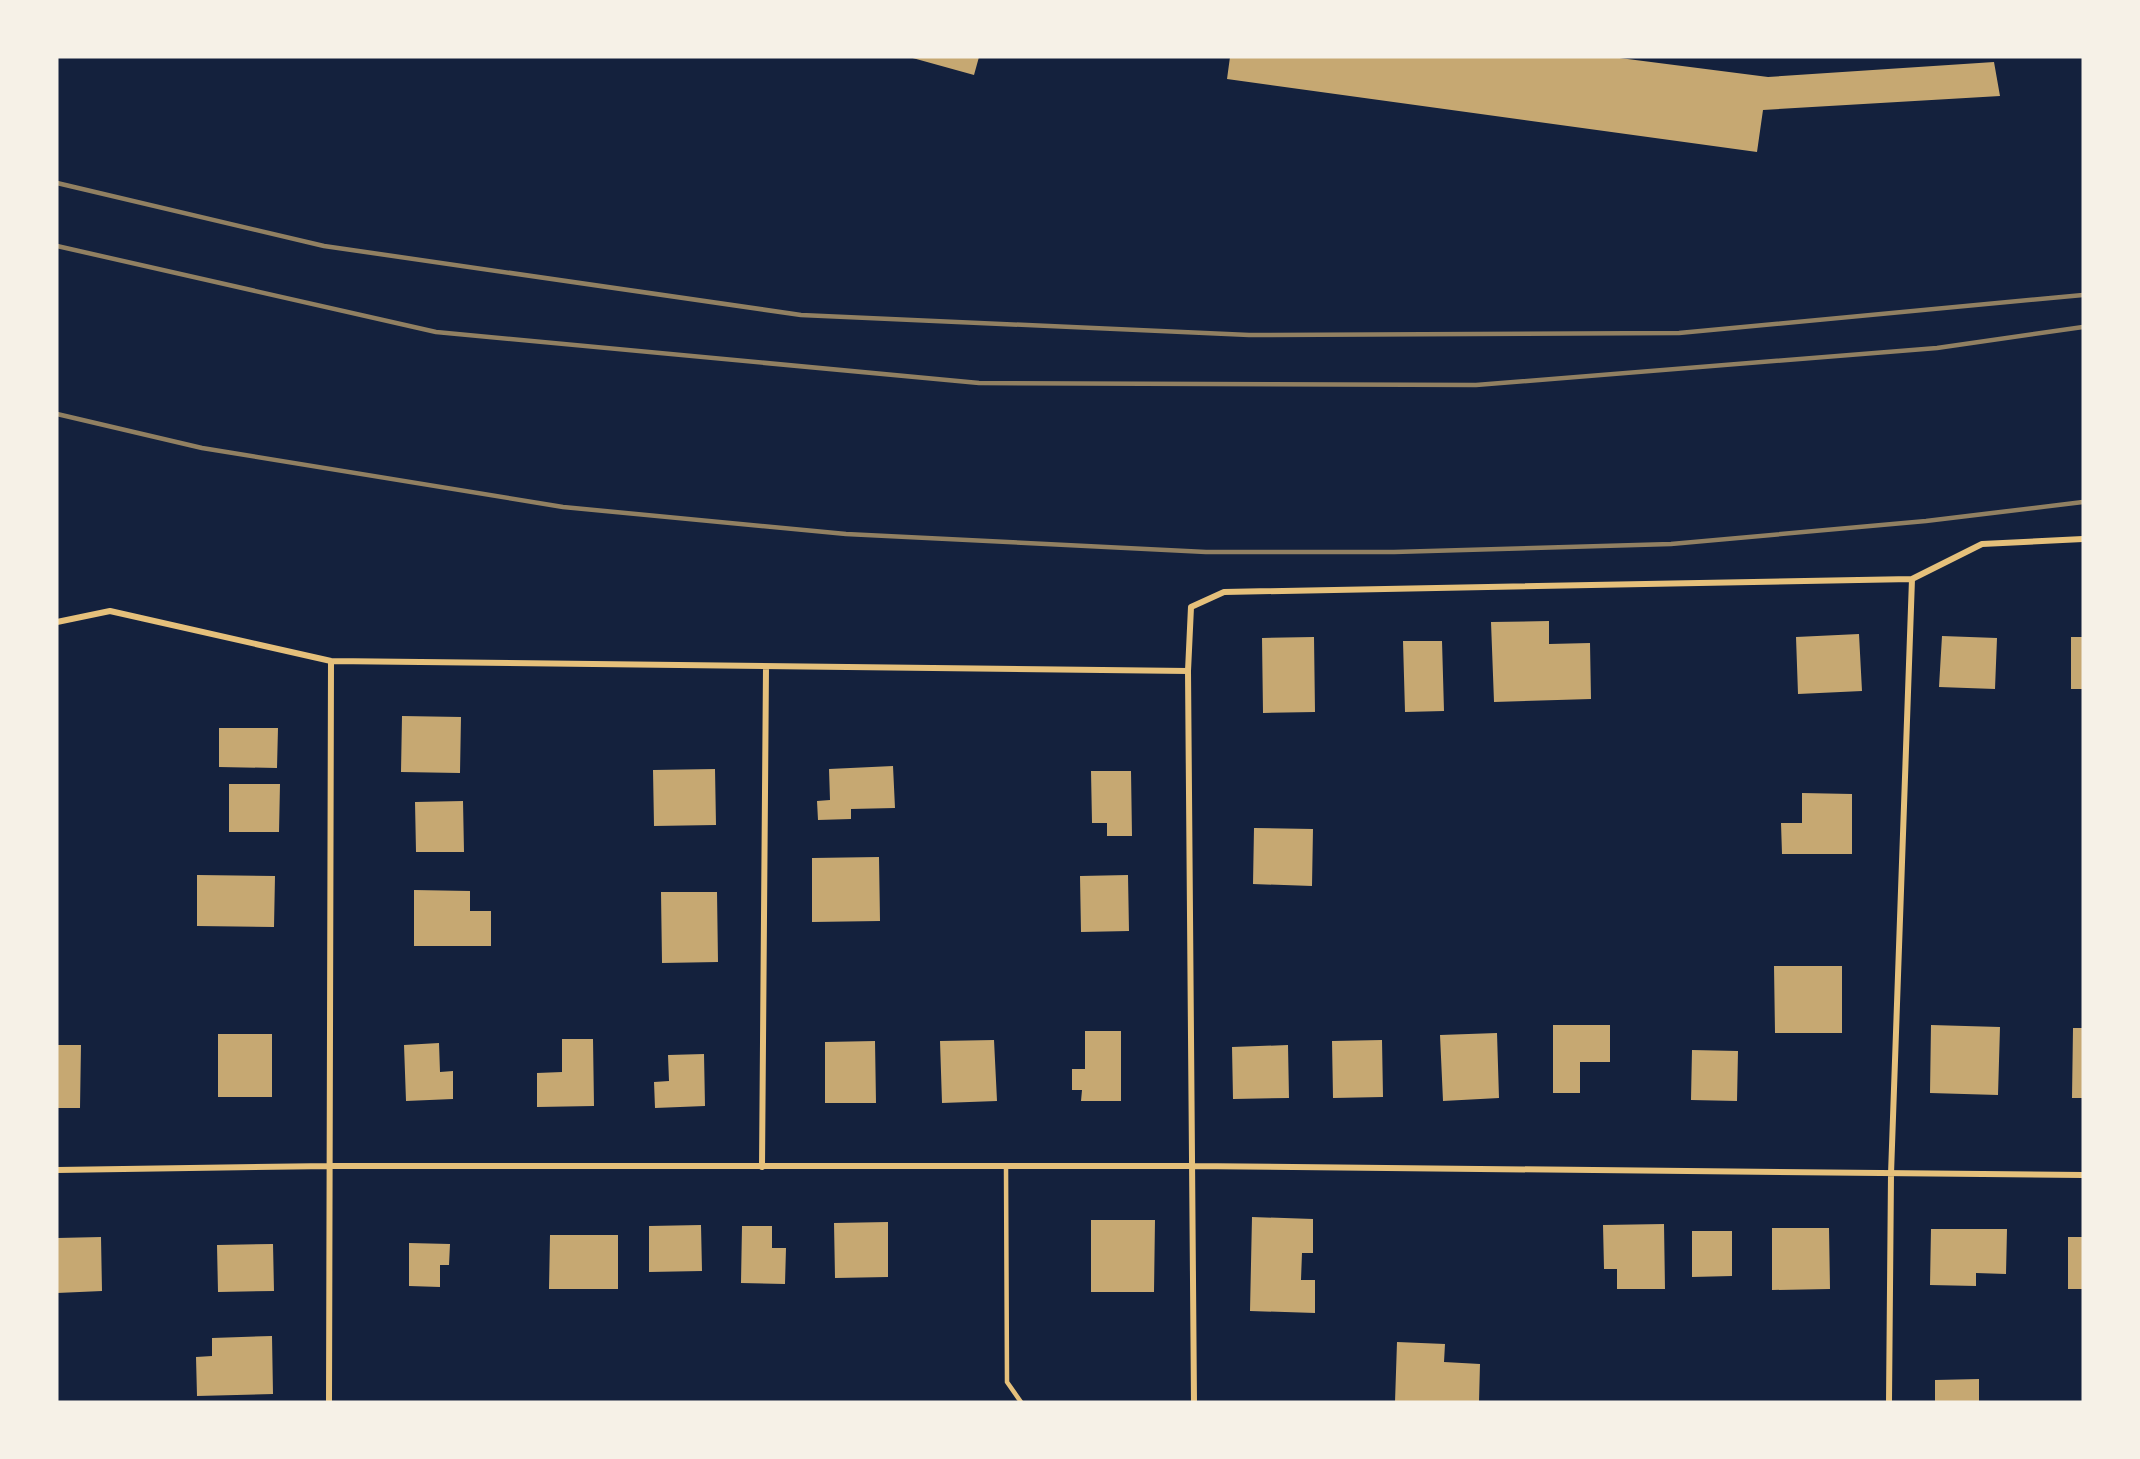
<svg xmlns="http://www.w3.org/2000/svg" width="2140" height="1459" font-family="'Noto Serif',serif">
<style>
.building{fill:#c6a872}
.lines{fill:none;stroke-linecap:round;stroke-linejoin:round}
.service{stroke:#e5c07b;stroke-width:4.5}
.minor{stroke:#e5c07b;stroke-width:6}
.rail{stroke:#918062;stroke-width:4.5}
</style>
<rect width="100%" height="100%" fill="#14213d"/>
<path class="building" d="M909,57H979L974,75Z
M1230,57H1612L1768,77L1994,62L2000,96L1763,110L1757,152L1227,79Z
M1549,621V644L1590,643L1591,699L1494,702L1491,622Z
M1859,634L1862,691L1798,694L1796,637Z
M1942,636L1997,638L1995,689L1939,687Z
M1314,637L1315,712L1263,713L1262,638Z
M2071,637H2083V689H2071Z
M1403,641H1442L1444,711L1405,712Z
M402,716L461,717L460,773L401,772Z
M219,728H278L277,768L219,767Z
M893,766L895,808L851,809V819L818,820L817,801L830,800L829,769Z
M715,769L716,825L654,826L653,770Z
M1091,771H1131L1132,836H1107V823H1092Z
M229,784H280L279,832H229Z
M1802,793L1852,794V854H1782L1781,823H1802Z
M463,801L464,852H416L415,802Z
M1254,828L1313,829L1312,886L1253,884Z
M879,857L880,921L812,922V858Z
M197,875L275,876L274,927L197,926Z
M1128,875L1129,931L1081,932L1080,876Z
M414,890L470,891V911H491V946H414Z
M661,892H717L718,962L662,963Z
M1774,966H1842V1033H1775Z
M1553,1025H1610V1062H1580V1093H1553Z
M1931,1025L2000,1027L1998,1095L1930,1093Z
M2073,1028H2083V1098H2072Z
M1085,1031H1121V1101H1081L1082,1090H1072V1069H1085Z
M1497,1033L1499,1098L1443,1101L1440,1035Z
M218,1034H272V1097H218Z
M562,1039H593L594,1106L537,1107V1073L562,1072Z
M994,1040L997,1101L942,1103L940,1041Z
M1382,1040L1383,1097L1333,1098L1332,1041Z
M875,1041L876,1103H825V1042Z
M439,1043L440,1072L453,1071V1099L406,1101L404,1045Z
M57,1045H81L80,1108H57Z
M1288,1045L1289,1098L1233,1099L1232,1047Z
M1692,1050L1738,1051L1737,1101L1691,1100Z
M704,1054L705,1106L655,1108L654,1082L669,1081L668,1055Z
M1252,1217L1313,1219V1253H1302L1301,1280H1315V1313L1250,1311Z
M1091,1220H1155L1154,1292H1091Z
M888,1222V1277L835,1278L834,1223Z
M1664,1224L1665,1289H1617V1269H1604L1603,1225Z
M701,1225L702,1271L649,1272V1226Z
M742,1226H772V1248H786L785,1284L741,1283Z
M1772,1228H1829L1830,1289L1772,1290Z
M1931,1229H2007L2006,1274L1976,1273V1286L1930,1285Z
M1692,1231H1732V1276L1692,1277Z
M550,1235H618V1289H549Z
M101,1237L102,1291L57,1293V1238Z
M2068,1237H2083V1289H2068Z
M409,1243L450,1244L449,1265H440V1287L409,1286Z
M273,1244L274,1291L218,1292L217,1245Z
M272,1336L273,1394L197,1396L196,1357L212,1356V1338Z
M1397,1342L1445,1344L1444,1362L1480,1364L1479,1402H1395Z
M1979,1379V1402H1935V1380Z"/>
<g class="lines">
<path class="service" d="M1006,1166L1007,1382L1021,1402"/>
<path class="minor" d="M57,622L110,611L331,661L1188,671L1191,607L1224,592L1912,579L1982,544L2083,539
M1188,671L1194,1402
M762,1167L766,667
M57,1170L330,1166H1190L2083,1175
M329,1402L331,661
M1889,1402L1891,1174L1912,579"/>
<path class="rail" d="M57,183L324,246L801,315L1249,335L1679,333L2083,295
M57,246L436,332L979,383L1476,385L1937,348L2083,327
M57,414L202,448L563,507L846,534L1206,552H1394L1671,544L1926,521L2083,502"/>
</g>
<rect width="2140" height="1459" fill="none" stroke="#f6f1e7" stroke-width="117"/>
</svg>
